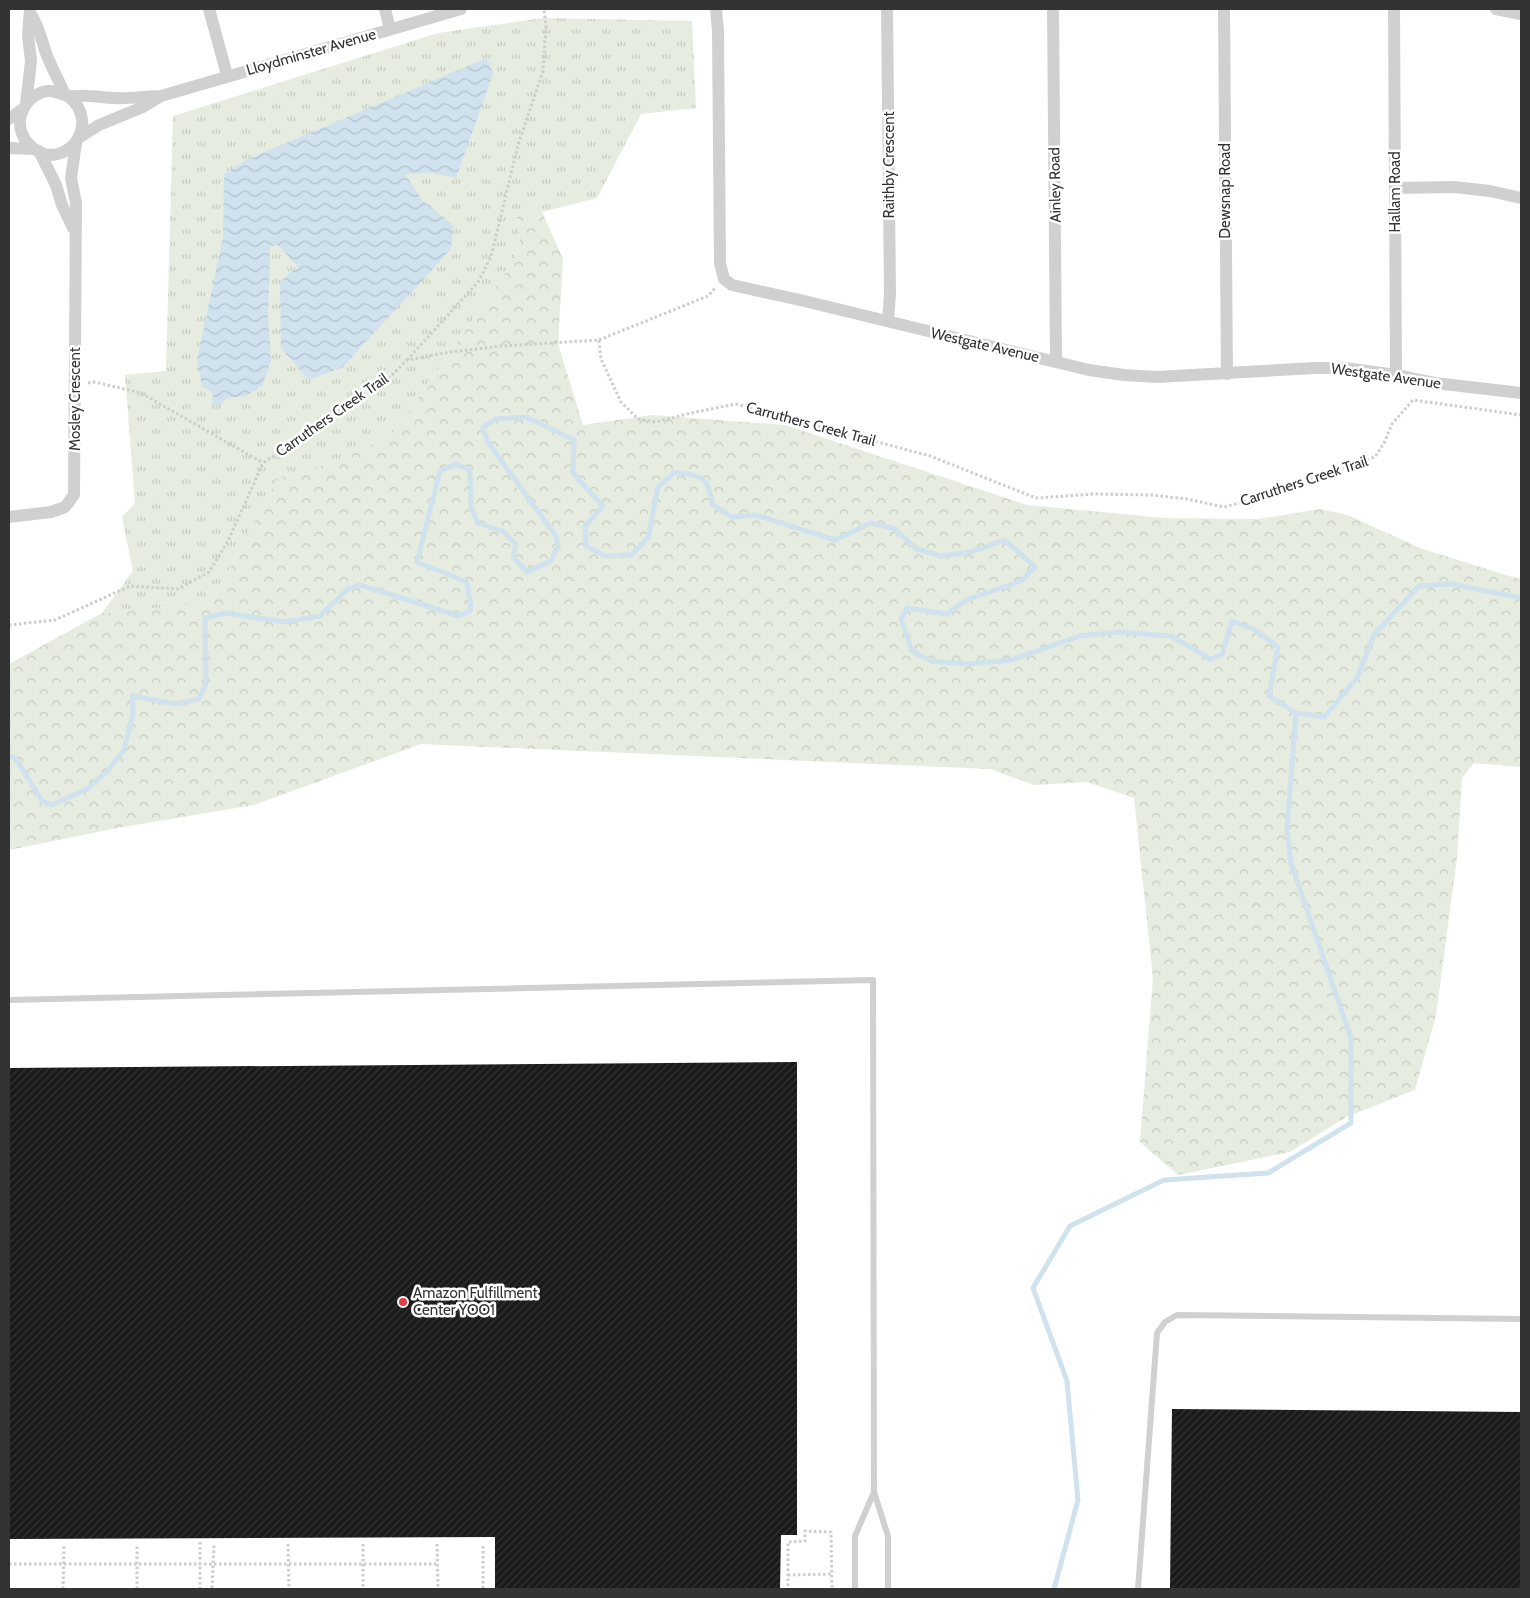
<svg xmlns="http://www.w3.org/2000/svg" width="1530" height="1598" font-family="Cabin,sans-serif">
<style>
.grass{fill:url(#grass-tufts)}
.forest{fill:url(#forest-crowns)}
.water{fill:url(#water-waves)}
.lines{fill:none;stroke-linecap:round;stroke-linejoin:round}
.stream{stroke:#cfe2ee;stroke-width:5}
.building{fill:url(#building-hatch)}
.path{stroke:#cdcdcd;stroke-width:3;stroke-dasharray:2.5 2.5;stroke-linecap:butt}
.service{stroke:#d0d0d0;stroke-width:6}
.minor{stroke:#d0d0d0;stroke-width:12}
.poi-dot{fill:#e63946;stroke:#fff;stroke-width:2}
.labels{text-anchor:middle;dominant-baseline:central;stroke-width:5;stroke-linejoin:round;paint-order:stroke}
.street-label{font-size:15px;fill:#333;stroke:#fff}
.poi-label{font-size:15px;fill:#333;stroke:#fff;text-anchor:start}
</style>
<defs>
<pattern id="grass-tufts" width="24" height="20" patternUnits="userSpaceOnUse" patternTransform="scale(1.25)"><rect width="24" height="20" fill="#e6ecdf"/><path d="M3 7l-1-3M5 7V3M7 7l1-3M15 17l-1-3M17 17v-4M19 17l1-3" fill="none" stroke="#c6cbc0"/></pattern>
<pattern id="forest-crowns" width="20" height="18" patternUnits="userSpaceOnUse" patternTransform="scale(1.25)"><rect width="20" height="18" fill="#e6ecdf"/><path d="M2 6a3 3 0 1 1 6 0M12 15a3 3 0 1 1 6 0" fill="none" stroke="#c6cbc0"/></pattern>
<pattern id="water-waves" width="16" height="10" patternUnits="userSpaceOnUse" patternTransform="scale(1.25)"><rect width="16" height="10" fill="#cfe2ee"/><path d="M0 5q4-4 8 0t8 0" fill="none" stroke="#b2c2cd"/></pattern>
<pattern id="building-hatch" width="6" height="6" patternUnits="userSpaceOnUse" patternTransform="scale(1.25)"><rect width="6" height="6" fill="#1a1a1a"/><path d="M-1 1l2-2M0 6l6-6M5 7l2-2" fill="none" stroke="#333"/></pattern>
</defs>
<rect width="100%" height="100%" fill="#fff"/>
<path class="grass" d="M543,18L692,21L696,108L641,114L597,198L542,212L517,213L520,238L512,264L392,435L337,461L278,478L211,603L102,613L133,571L122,517L135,503L125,375L166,371L173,116L438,33Z"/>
<path class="forest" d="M542,212L563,259L558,344L583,425L652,415L785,425L1027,505L1164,518L1259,519L1320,509L1347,515L1423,549L1512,577L1521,579V767L1474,763L1462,778L1457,858L1436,1015L1415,1090L1346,1117L1290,1152L1178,1175L1140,1142L1153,978L1134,798L1087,782L1034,785L990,769L421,744L254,805L117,828L9,850V664L102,613L211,603L278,478L337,461L392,435L512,264L520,238L516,213Z"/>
<path class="water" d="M487,58L493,74L456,178L433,173L405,174L422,200L453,225L451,249L343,367L309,380L281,348L280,283L290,272L299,268L278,245L270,246L268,318L271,361L262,386L246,396L227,398L219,407L212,404L213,394L202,386L197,360L223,237L224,174L246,160Z"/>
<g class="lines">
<path class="stream" d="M9,756L16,759L43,802L52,805L89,788L109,769L124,750L133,714L132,696L176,704L199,699L206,683L205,618L225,613L285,622L320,616L348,589L360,585L459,616L471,610L467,582L417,562L440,471L456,464L470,470L471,508L478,523L504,532L516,545L513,557L527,572L551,561L558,546L556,536L487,441L483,427L496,419L526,417L574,440L573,473L603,506L585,526L586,546L605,556L631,555L648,538L658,487L675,472C702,477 708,475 712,504L732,517L756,515L835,540L871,523L893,528L917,549L941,556L971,552L1005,540L1035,567L1021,581L966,600L947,614L907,608L901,619L912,651L931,661L968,664L1011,660L1080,636L1119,632L1171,636L1210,659L1222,655L1232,621L1255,630L1278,647L1269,696L1296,713L1324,717L1357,678L1374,635L1419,586L1451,584L1521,598
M1054,1589L1078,1500L1067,1381L1033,1288L1070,1226L1164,1180L1268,1173L1351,1123V1038L1291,863L1287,829L1296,713"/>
</g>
<path class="building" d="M797,1062V1535H781L780,1589H495V1537L9,1539V1068Z
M1172,1409L1521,1412V1589H1170Z"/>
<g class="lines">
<path class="path" d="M599,340L708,296L716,287
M407,360L478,282L491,257L518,145L543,71L546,26L544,9
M88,383L95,382L141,393L263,463
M9,625L55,620L130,586L178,589L209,572L228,541L263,463L389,378L407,360L450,352L502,346L599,340L601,359L621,402L638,419L656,422L691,413L736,404L930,456L1036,498L1094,494L1151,495L1187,499L1224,507L1272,494L1375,457L1384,443L1392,424L1413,400L1521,415
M200,1542V1588
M288,1544L289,1589
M363,1544V1589
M437,1544L438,1589
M483,1546V1589
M9,1564H438
M788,1575L832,1574
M788,1586V1542L805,1541V1531L831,1532L832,1589
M212,1588L214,1545
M63,1589L64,1545
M137,1589V1545"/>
<path class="service" d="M9,1000L873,980L874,1492L888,1536V1589
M855,1589V1536L874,1492
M1138,1589L1157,1333L1165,1322L1177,1315L1521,1319"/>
<path class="minor" d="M209,9L227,75
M385,9L390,29
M716,9L718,31L720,263L724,279L732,285L800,300L1089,370L1124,375L1157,377L1314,368H1345L1396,375L1435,383L1521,393
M887,9L890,294L888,321
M1053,9L1056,361
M1224,9L1227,374
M1394,9L1396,375
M1496,9L1521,14
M30,13C39,26 41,39 46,53C51,67 59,80 64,93
M68,96C104,124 64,174 32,147C24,141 19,130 20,120C22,107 30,96 43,92C54,89 59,94 69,96C75,97 82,95 88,96C97,96 106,98 115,98C130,99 145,96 161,96L461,9
M26,104L31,61L28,35L30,9
M9,119L24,108
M80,137L99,125L143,107L161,96
M9,148L34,149
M39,151L56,185L62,205L73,228
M1395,188L1454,187L1490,191L1521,198
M9,517L51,512L65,507L74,495L76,203L71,178L76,143"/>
</g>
<circle class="poi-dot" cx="403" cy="1302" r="5"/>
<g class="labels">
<g class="street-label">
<text transform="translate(311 52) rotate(-16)">Lloydminster Avenue</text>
<text transform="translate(889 165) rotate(-90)">Raithby Crescent</text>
<text transform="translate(1055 185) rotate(-91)">Ainley Road</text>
<text transform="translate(1225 191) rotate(-90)">Dewsnap Road</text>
<text transform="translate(1395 192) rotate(-90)">Hallam Road</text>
<text transform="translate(985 345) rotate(13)">Westgate Avenue</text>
<text transform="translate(1386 376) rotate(8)">Westgate Avenue</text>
<text transform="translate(75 399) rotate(-90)">Mosley Crescent</text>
<text transform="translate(332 415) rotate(-35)">Carruthers Creek Trail</text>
<text transform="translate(811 424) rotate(15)">Carruthers Creek Trail</text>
<text transform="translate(1304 481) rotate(-18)">Carruthers Creek Trail</text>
</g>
<g class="poi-label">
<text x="413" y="1293">Amazon Fulfillment<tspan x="413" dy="17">Center YOO1</tspan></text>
</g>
</g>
<rect width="1530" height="1598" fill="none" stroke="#333333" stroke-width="20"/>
</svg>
